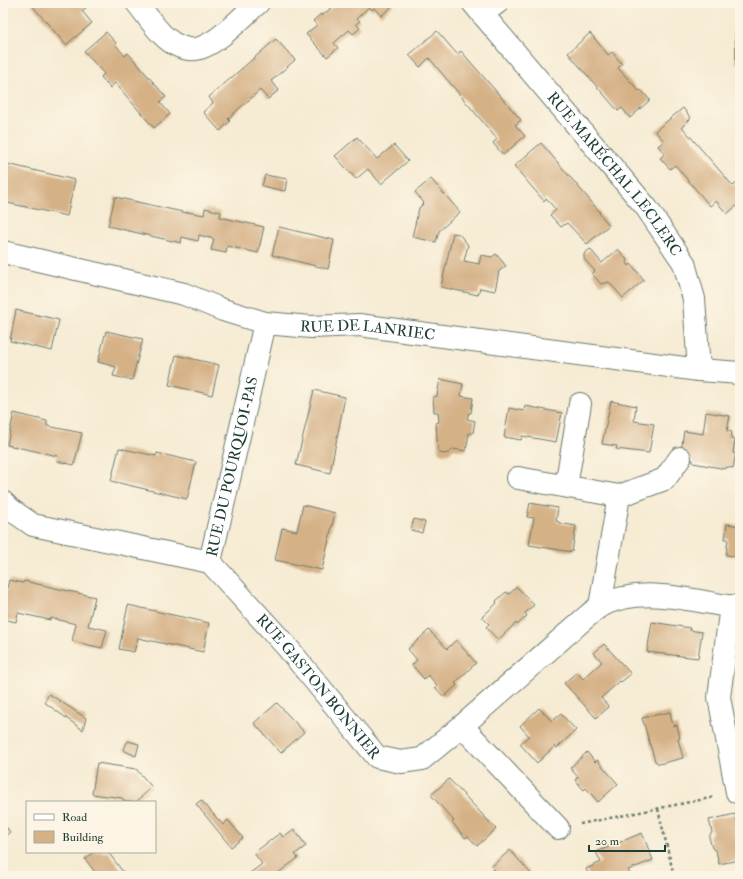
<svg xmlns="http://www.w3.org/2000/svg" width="743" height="879" font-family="'IM FELL Double Pica',serif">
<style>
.building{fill:#d5b186}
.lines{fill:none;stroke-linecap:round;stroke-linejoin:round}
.minor-casing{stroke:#6a7a6c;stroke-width:24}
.path{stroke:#6a7a6c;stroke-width:2.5;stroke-dasharray:3 3;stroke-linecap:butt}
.minor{stroke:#fff;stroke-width:22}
.labels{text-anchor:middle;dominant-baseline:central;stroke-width:3;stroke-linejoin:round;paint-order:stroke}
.street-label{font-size:15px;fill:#1f3d34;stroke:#fcf5e5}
</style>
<rect width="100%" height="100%" fill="#fcf5e5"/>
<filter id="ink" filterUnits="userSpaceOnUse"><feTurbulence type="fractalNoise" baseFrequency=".025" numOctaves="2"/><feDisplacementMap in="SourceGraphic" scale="8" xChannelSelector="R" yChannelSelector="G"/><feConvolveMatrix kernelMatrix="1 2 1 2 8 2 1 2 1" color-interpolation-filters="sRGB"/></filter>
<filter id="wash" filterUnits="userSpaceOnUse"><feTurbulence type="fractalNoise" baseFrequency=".012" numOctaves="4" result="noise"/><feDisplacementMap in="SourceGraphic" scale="16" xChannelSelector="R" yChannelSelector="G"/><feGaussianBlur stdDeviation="0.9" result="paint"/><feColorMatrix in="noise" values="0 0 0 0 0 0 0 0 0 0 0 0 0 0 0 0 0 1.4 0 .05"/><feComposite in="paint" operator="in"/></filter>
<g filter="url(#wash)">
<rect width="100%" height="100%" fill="#f6ebd3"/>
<g id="blocks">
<path class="building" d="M30,3H85L88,6L82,11L92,23L66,45Z
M337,3H396L381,16L374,8L372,10L369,7L357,18L360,21L356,24L360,28L353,34L349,30L334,43L338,48L327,57L306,34L317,25L313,21L321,14L322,16Z
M437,31L457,54L461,51L521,120L515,125L525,136L503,155L493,143L497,139L429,58L420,67L409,55Z
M106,32L116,43L115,44L125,56L128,53L166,97L160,102L170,114L154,128L115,83L110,88L101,77L104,74L84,51Z
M735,32H740V63H736Z
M590,33L608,55L612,52L622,64L618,68L639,91L641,90L650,100L630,118L622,108L618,111L568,53Z
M276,39L295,60L271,81L279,90L268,99L260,90L228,119L230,121L220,131L203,112L213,103L209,97Z
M683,108L691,118L682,127L733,186L739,181L740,182V203L727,214L716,201L710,206L675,165L670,169L660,158L665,154L658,146L664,141L655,131Z
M357,137L377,159L394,145L408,161L381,184L368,169L356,179L335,156Z
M541,143L600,212L599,213L609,225L587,244L567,223L561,227L550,215L556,210L546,198L544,201L514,166Z
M3,163L75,180L67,216L3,202Z
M265,175L287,179L285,191L262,186Z
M431,179L460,212L439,231L436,242L412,237L419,208L424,203L415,192Z
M115,197L187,213V212L204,215L205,208L221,212L220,217L264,227L258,253L227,246L226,253L211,250L214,239L199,235L198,241L182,237L181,243L108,226Z
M279,227L334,240L328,269L272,255Z
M453,233L459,234L468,245L464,261L479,264L481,255L492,257L496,254L506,266L499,271L495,291L480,288L478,295L441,287Z
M590,249L602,263L618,249L627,260L626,261L629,266L631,264L644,280L623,298L609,282L601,284L592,274L595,271L584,259V254Z
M16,310L59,320L52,351L10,341Z
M106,331L143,339L132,380L113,376L116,367L98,362Z
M176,355L219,365L212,395L169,385Z
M440,379L463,384L461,396L473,398L471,413H469L467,419L475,421L473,433H469L466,451L453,449L449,453L442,454L438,451L436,423L439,422L438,412H434L433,397L437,396Z
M314,390L345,397L330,473L296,465Z
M611,401L636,406L634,421L654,424L649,453L616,449L617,446L602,444Z
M525,406L562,413L556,442L522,436L521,440L504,437L509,408L524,411Z
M706,412L730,416L727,431L732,432L731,439L735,440L733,453L736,454L733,468L726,467V469L693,463V460L680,458L684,431L703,434Z
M14,413L47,421V426L82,433L74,465L57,461L58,456L7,445Z
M119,448L156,456L157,453L196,462L187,499L111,481Z
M530,503L558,508L556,521L559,522V523L576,526L572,552L529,545L534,518L527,517Z
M303,505L335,513L322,570L275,560L282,528L297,531Z
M414,519L425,522L422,533L411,530Z
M727,524L740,526V557L726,555L728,539H725Z
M9,580L23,583L24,581L95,597L88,626L107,630L102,648L72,641L76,624L51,618L50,620L18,613L16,622L3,619V604Z
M517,587L534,605L525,613L527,616L517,625L516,623L498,640L486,627L489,624L482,617L497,603L496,601L506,592L509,594Z
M128,605L209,623L203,652L138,638L134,652L119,649Z
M652,622L690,628L689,630L702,632L698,658L647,652Z
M429,630L447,649L456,640L476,663L455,683L457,685L444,697L435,687L437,685L428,675L424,679L412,665L417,660L408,649Z
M604,644L631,674L621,682L620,681L601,698L609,707L596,718L564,683L577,672L583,679L602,662L594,653Z
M49,694L86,718L83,730L44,702Z
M277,703L304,732L281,753L254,723Z
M539,708L552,721L561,714L576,730L557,748L555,746L537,763L520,744L529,736L520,726Z
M670,712L673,726L677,725L680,738L678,739L683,758L659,764L655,761L642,718Z
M128,741L139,744L136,756L123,750Z
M587,752L595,762L597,760L618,784L598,802L586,788L584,790L575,780L578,777L570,768Z
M97,763L136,769L152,787L136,802H125L122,798L92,794Z
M449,779L496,829L477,846L468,836L465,838L452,822L454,821L431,795Z
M201,800L223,825L228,820L243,838L231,847L196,804Z
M735,814L740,834V860L719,864L716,851L712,848L709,837L712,832L709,820Z
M3,824L10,832L3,838Z
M294,829L306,846L295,854L298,858L274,876H246L262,864L254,853L280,833L283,837Z
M642,833L653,860L628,870L631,876H589L586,869L601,862L596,852Z
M510,850L533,876H500L491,867Z
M94,852H108L126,876H98L85,859Z"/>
</g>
</g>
<g filter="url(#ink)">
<use href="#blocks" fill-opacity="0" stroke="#6a7a6c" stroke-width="1"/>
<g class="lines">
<defs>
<g id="minor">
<path d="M137,3C146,14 155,29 166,38C175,46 189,52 200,48C219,42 243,16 258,3"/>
<path id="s1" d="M473,3L646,207L684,263L694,299L699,370"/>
<path d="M482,14L497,3"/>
<path id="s2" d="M3,252L184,294L223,310L265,323L311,327L359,325L699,370L740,373"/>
<path d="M518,478L619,496L665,479L680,458"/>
<path d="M566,486L580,404"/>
<path d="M3,502L10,509L33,525L210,562"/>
<path id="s3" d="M210,562L287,647L377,757L401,762L422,759L462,726L584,619C589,615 595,609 601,606C643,584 696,602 740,608"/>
<path id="s4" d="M210,562L265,323"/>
<path d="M600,606L619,496"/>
<path d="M731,606L719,697L737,792"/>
<path d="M462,726L558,828"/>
</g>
</defs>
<use href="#minor" class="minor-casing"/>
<path class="path" d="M658,809L674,876
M580,824L715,797"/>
<use href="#minor" class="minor"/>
</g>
</g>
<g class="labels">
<g class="street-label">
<text stroke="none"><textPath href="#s1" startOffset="222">RUE MARÉCHAL LECLERC</textPath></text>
<text stroke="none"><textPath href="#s2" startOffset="375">RUE DE LANRIEC</textPath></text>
<text stroke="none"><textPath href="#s4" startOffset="98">RUE DU POURQUOI-PAS</textPath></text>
<text stroke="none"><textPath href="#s3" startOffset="165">RUE GASTON BONNIER</textPath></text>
</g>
</g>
<rect width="743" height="879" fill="none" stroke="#fcf5e5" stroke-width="16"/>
<rect x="26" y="801" width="130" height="52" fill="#fcf5e5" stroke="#a4ab9e"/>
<rect x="34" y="814" width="20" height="6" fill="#ffffff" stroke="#a4ab9e"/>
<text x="62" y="821" font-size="12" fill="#1f3d34">Road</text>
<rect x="34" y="831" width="20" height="12" fill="#d5b186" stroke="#a4ab9e"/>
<text x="62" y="841" font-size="12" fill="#1f3d34">Building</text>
<path d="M589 845v6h76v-6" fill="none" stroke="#1f3d34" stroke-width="2"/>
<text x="595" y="845" font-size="12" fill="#1f3d34" stroke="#fcf5e5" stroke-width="3" paint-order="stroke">20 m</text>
</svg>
